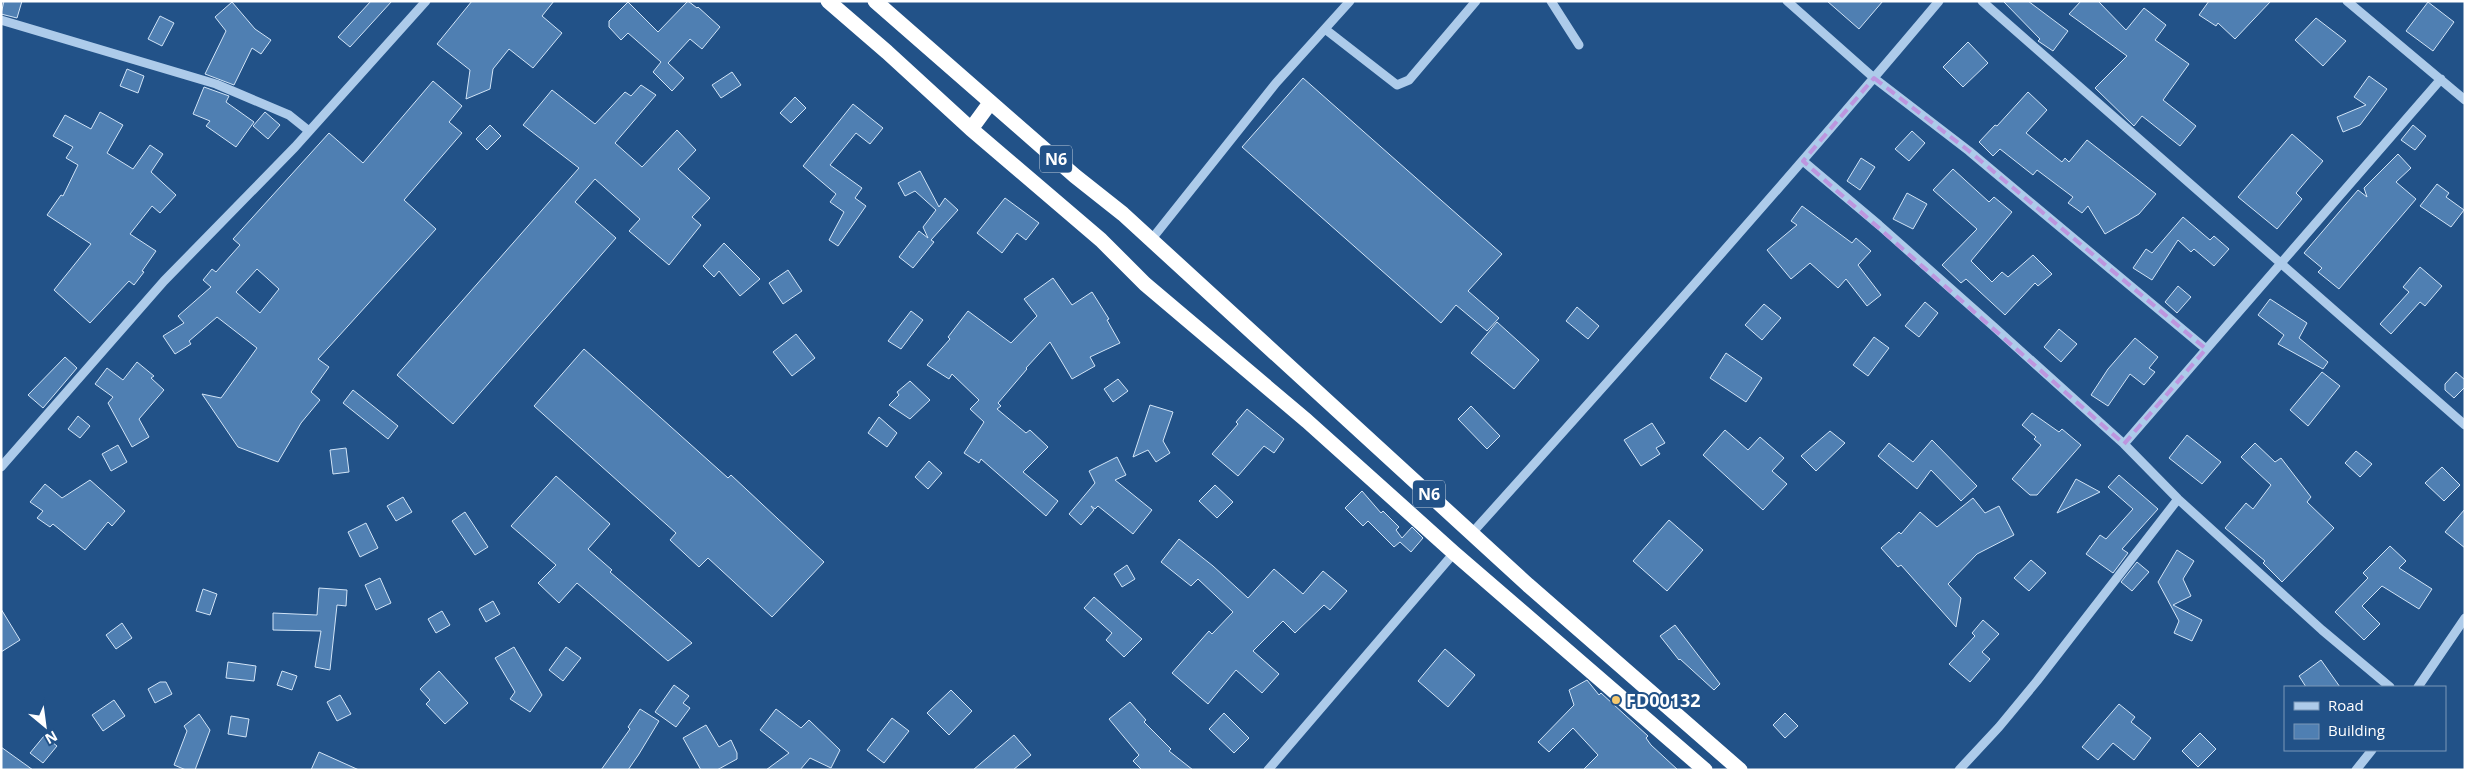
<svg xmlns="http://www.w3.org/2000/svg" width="2466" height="771" font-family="'Open Sans',sans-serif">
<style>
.building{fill:#4f7fb2;stroke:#d1e4f7;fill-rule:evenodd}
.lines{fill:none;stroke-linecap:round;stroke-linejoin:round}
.minor{stroke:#adcbea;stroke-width:9}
.highway{stroke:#fff;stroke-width:15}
.marked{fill:none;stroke:#bd96df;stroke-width:4;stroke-dasharray:10 6;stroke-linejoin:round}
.poi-dot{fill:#f6c96e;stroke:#225288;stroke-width:2}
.labels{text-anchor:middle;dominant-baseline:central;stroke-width:4;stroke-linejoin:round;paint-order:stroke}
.shield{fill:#225288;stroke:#bdcbdb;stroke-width:1}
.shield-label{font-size:16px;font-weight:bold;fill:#fff}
.poi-label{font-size:18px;font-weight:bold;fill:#fff;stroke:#225288;text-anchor:start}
</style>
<rect width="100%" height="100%" fill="#225288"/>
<path class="building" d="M4,1H22L17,18L1,14Z
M371,1H392L350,47L338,37Z
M472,1H554L542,16L562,33L533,68L509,49L493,69L490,89L466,99L470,70L437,44Z
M688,1L697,8L698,7L720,27L702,49L690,39L668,63L684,78L672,91L653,72L661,62L628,33L621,40L609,27V21L628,2L658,32Z
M1827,1H1883L1859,29Z
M2003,1H2028L2068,31L2053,51L2038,41L2040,39Z
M2081,1H2098L2126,30L2144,8L2166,25L2155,40L2189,64L2163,100L2196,126L2180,146L2142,116L2134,126L2095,88L2127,56L2069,14Z
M2209,1H2271L2235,39L2218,23L2216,26L2199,15Z
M232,2L255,29L271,40L261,54L252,48L234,85L205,74L226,31L215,17Z
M2428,2L2454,22L2433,51L2406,31Z
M160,16L174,23L162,46L148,39Z
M2316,18L2346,41L2323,66L2295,40Z
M1968,42L1988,63L1963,87L1943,67Z
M127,69L144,76L138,93L120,86Z
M732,72L741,85L721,98L712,85Z
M2369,76L2387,89L2360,125L2343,132L2337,117L2366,105L2354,97Z
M1303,78L1502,254L1468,291L1499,318L1487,331L1456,305L1441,323L1242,147Z
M433,81L462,106L449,122L462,133L404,200L436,229L318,359L329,367L311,392L320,400L301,423L278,462L238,447L202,394L221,398L257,348L217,317L189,341L191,344L175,354L163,336L184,323L178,316L211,287L203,280L212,269L216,272L240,245L233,239L329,133L363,163ZM257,269L279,289L260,313L236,292Z
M641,85L656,95L615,143L642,167L677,130L696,150L678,169L710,198L692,217L701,225L669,265L629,231L640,219L595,179L575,202L616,238L453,424L397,375L579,168L523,125L552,90L595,124L625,92L631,96Z
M204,87L229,96L226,102L254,122L236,147L206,126L210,121L193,114Z
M2028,92L2047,110L2026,133L2062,162L2065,158L2069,162L2087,140L2156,194L2139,214L2105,234L2088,206L2082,213L2068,203L2073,197L2037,170L2033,175L2000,149L1993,156L1979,142L1995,125L1997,126Z
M795,97L806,108L791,123L780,113Z
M853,104L883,128L870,144L856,133L830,165L862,188L855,198L866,206L838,246L829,240L844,212L830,202L836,194L803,166Z
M100,112L123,125L107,153L133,169L150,145L163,154L151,172L176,195L160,213L152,206L130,234L156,251L142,271L144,272L134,285L129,281L90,323L54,290L91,244L47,215L61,195L63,196L78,165L66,158L73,147L53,136L65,115L91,129Z
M265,112L280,125L268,139L253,126Z
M490,125L501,136L487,150L476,139Z
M2413,125L2426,136L2415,150L2401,140Z
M1912,131L1925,143L1909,161L1895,149Z
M2292,134L2323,161L2296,193L2302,199L2277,229L2238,197Z
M2398,154L2411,168L2396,182L2416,199L2339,289L2318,272L2322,268L2304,253L2358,190L2367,197L2364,188Z
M1861,158L1875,167L1860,190L1847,181Z
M1953,169L1989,202L1994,197L2012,212L1971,261L1992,282L2002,272L2008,277L2033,255L2052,274L2038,286L2035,283L2005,315L1966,279L1961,283L1942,265L1977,229L1933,190Z
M920,171L939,207L945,198L958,210L931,240L934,242L913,268L899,257L919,231L928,238L923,227L936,210L915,191L905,196L898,183Z
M2437,184L2449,193L2446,197L2464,210L2451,227L2420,206Z
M1907,193L1927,204L1913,229L1893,219Z
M1005,198L1039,223L1026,240L1017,233L1002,253L977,233Z
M1802,206L1852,243L1856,238L1871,251L1858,265L1881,295L1867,306L1846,279L1838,288L1810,263L1791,279L1767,250L1797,225L1791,221Z
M2183,217L2210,240L2214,236L2229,249L2214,266L2194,249L2191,252L2178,240L2152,280L2133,268L2146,249L2152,253Z
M724,243L760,279L740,296L719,271L714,277L703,266Z
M2420,267L2442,286L2425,306L2420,302L2391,334L2380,324L2409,292L2403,287Z
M788,270L802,291L783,304L769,283Z
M1053,278L1072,305L1092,292L1109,319L1107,320L1120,343L1090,357L1095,366L1072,379L1050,342L1026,368L1027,369L998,403L1001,406L997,409L1026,433L1030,430L1048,447L1023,472L1058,501L1046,516L981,459L979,463L964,453L984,422L970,409L979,400L952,374L949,379L927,365L950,339L948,337L968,311L1011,343L1037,316L1024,299Z
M2178,286L2191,297L2177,313L2165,302Z
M2270,299L2307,323L2299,338L2328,362L2323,369L2278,344L2284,335L2258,315Z
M1925,302L1938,313L1919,337L1905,326Z
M1764,304L1781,318L1762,340L1745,325Z
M1577,307L1599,326L1588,339L1566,321Z
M911,311L923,320L901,349L888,341Z
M1497,322L1539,360L1514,389L1471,353Z
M2059,329L2077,344L2061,362L2044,347Z
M796,334L815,358L792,376L773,352Z
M1874,337L1889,348L1868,376L1853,365Z
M2135,338L2158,357L2149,368L2155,372L2144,385L2130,374L2108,406L2091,395L2108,369Z
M584,349L728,478L731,475L824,562L772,617L708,558L699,567L670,540L676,533L534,406Z
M1726,353L1762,378L1746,402L1710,378Z
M65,357L77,368L43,408L28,395Z
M137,362L154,376L151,378L164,390L139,419L149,437L132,447L108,403L113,397L95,384L107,368L123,380Z
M2322,372L2340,386L2308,426L2290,410Z
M2456,372L2465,380V387L2454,398L2445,390V384Z
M1118,379L1128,391L1113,402L1104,389Z
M910,381L930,400L910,419L889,405L899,395L897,392Z
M353,390L398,426L388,439L343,403Z
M1150,405L1173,412L1163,441L1170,453L1156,462L1148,450L1133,457Z
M1471,406L1500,436L1487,449L1458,419Z
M1247,409L1284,439L1274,453L1264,446L1238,476L1212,454L1238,424L1236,422Z
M2032,413L2059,432L2062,429L2081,445L2037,495H2030L2012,479L2041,445L2034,439L2036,437L2022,425Z
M78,416L90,426L80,438L68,429Z
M879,417L897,433L887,447L868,433Z
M1652,423L1665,443L1656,448L1660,454L1641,466L1624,440Z
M1725,430L1748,450L1760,437L1784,458L1772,471L1787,484L1763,510L1703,455Z
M1830,431L1845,443L1816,471L1801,456Z
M2187,435L2221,462L2202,484L2169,458Z
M1932,440L1977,486L1961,501L1931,470L1917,489L1878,456L1889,443L1913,462Z
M2255,443L2275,462L2281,458L2311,497L2307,502L2334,528L2282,582L2263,563L2265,561L2225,528L2246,503L2253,509L2271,485L2241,457Z
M118,445L127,462L111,471L102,454Z
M346,448L349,472L333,474L330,450Z
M2356,451L2372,464L2360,477L2345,463Z
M1117,457L1126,475L1115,480L1152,510L1133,534L1098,506L1095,509L1091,506L1094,510L1081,525L1069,514L1095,483L1089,471Z
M929,461L942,473L928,489L915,477Z
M2442,467L2460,485L2444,501L2425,483Z
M2119,475L2158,509L2122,549L2128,553L2113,573L2086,554L2100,535L2106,539L2133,509L2108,487Z
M556,476L610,524L588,549L612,570L610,572L692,643L668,661L577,583L559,603L538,583L556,565L511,526Z
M2076,479L2100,492L2057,513Z
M90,480L125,511L112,526L108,522L85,550L53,524L50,527L37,518L43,511L30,502L45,484L62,498Z
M1215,485L1233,502L1217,518L1199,501Z
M1362,491L1381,513L1383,511L1399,527L1396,530L1402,538L1412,527L1423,538L1411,552L1400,542L1394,547L1368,521L1363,526L1345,508Z
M403,497L412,512L396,521L387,506Z
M1973,498L1985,513L1999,506L2014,535L1977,554L1948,584L1961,598L1956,627L1901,565L1898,567L1881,548L1899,532L1901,534L1920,512L1937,527Z
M2465,509V548L2445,532Z
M465,512L488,547L475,555L452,521Z
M1669,520L1703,550L1667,591L1633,561Z
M366,523L378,548L360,557L348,532Z
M1179,539L1213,566L1248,598L1274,569L1303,594L1323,571L1347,591L1330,610L1324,605L1295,633L1283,621L1253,651L1279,674L1262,693L1236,670L1208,704L1172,673L1209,631L1212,634L1233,612L1198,579L1191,586L1161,562Z
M2390,546L2406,561L2399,568L2432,589L2419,609L2382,586L2362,606L2380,624L2364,640L2335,612L2368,578L2363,573Z
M2177,550L2194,561L2183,579L2191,596L2173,605L2202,620L2192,641L2174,633L2179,621L2158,582Z
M2031,560L2046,573L2029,591L2014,578Z
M2137,562L2149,572L2132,591L2121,582Z
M1127,565L1135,579L1122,587L1114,574Z
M380,578L391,603L376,610L365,585Z
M319,588L347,590L346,606L337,605L330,670L315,667L321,631L273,630V613L317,615Z
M203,589L217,594L210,615L196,611Z
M1094,597L1142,639L1124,657L1106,640L1112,633L1084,608Z
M493,601L500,614L486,622L479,609Z
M1,609L20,640L1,652Z
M442,611L450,625L436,633L428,619Z
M1983,620L1999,634L1982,652L1990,659L1970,682L1949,664L1975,636L1972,633Z
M122,623L132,638L116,649L106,635Z
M1675,625L1720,684L1714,690L1680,659L1679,660L1660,636Z
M514,647L542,695L530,712L510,699L515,692L495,658Z
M566,647L581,658L563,681L549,670Z
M1445,649L1475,675L1448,707L1418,681Z
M2321,660L2340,687H2306L2299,676Z
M228,662L256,666L254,681L226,678Z
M282,671L297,676L292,690L277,685Z
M439,671L468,703L445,724L426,704L430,700L420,689Z
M1587,680L1599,695L1601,693L1648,736L1646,738L1651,745L1678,770H1583L1598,755L1573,728L1549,752L1538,742L1574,705L1569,690Z
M160,682H166L172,694L155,703L148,689Z
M674,685L689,696L683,703L690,708L676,727L655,712Z
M951,690L972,711L949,735L927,713Z
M340,695L351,714L337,721L327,702Z
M114,700L125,716L103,731L92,715Z
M1130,702L1146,720L1144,722L1171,749L1169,751L1193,770H1142L1133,761L1139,755L1109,719Z
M2119,704L2135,717L2131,722L2151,738L2134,760L2113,743L2098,760L2082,747Z
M640,709L659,721L639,754L628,770H601L630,729L628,727Z
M776,709L801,728L809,720L840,750L831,768L810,758L800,770H766L789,753L760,730Z
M1224,713L1249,738L1234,753L1209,729Z
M1785,713L1798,726L1785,738L1773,725Z
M199,714L210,730L195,770H186L174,765L187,731L184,726Z
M231,716L249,719L246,737L228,734Z
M892,718L909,731L884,763L867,750Z
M706,725L719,747L731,740L737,753V759L717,770H701L683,738Z
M2200,733L2216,749L2198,767L2182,751Z
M1014,735L1031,755L1013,770H973Z
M44,736L57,746L43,763L30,753Z
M1,747L33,770H1Z
M319,752L359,770H311Z"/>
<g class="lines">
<path class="minor" d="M1551,1L1579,45
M1787,1L1874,78L1969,151L2206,349
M1982,1L2465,425
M2347,1L2465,100
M1,20L216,84L289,115L309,131
M1325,29L1397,85L1409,80L1476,1
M1803,161L1879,225L1993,326L2124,444L2178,499L2322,630L2390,687
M1151,240L1276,83L1350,1
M2124,444L2441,79
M1,467L164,281L295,147L426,1
M1472,533C1630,358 1787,182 1939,1
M2418,687L2465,618
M1268,770L1454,553
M1959,770L1999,727L2037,681L2178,499
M2356,770L2372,750"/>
<path class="highway" d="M828,1L887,52L971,129L1101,240L1145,284L1307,421L1454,553L1705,770
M875,1L1075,176L1123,214L1528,585L1740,770
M971,129L990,103"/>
</g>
<path class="marked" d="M1874,78L1969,151L2206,349L2124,444L1803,161Z"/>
<circle class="poi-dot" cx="1616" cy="700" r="5"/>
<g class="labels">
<g class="shield">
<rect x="1040" y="145.5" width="32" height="27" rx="4"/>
<rect x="1413" y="480.5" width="32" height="27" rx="4"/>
</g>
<g class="shield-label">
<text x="1056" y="159">N6</text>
<text x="1429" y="494">N6</text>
</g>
<g class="poi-label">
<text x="1626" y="700">FD00132</text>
</g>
</g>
<rect width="2466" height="771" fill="none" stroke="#ffffff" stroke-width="5"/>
<rect x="2284" y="686" width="162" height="65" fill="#225288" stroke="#7a97b8"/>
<rect x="2294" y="702" width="25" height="8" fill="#adcbea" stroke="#7a97b8"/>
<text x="2328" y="711" font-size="15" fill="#ffffff">Road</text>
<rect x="2294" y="724" width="25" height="15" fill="#4f7fb2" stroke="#7a97b8"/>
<text x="2328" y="736" font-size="15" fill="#ffffff">Building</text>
<g transform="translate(45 726) rotate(151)" stroke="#225288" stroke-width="4" paint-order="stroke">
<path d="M0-4L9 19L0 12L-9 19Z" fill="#ffffff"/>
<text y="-8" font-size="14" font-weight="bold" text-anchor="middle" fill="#ffffff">N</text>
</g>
</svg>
